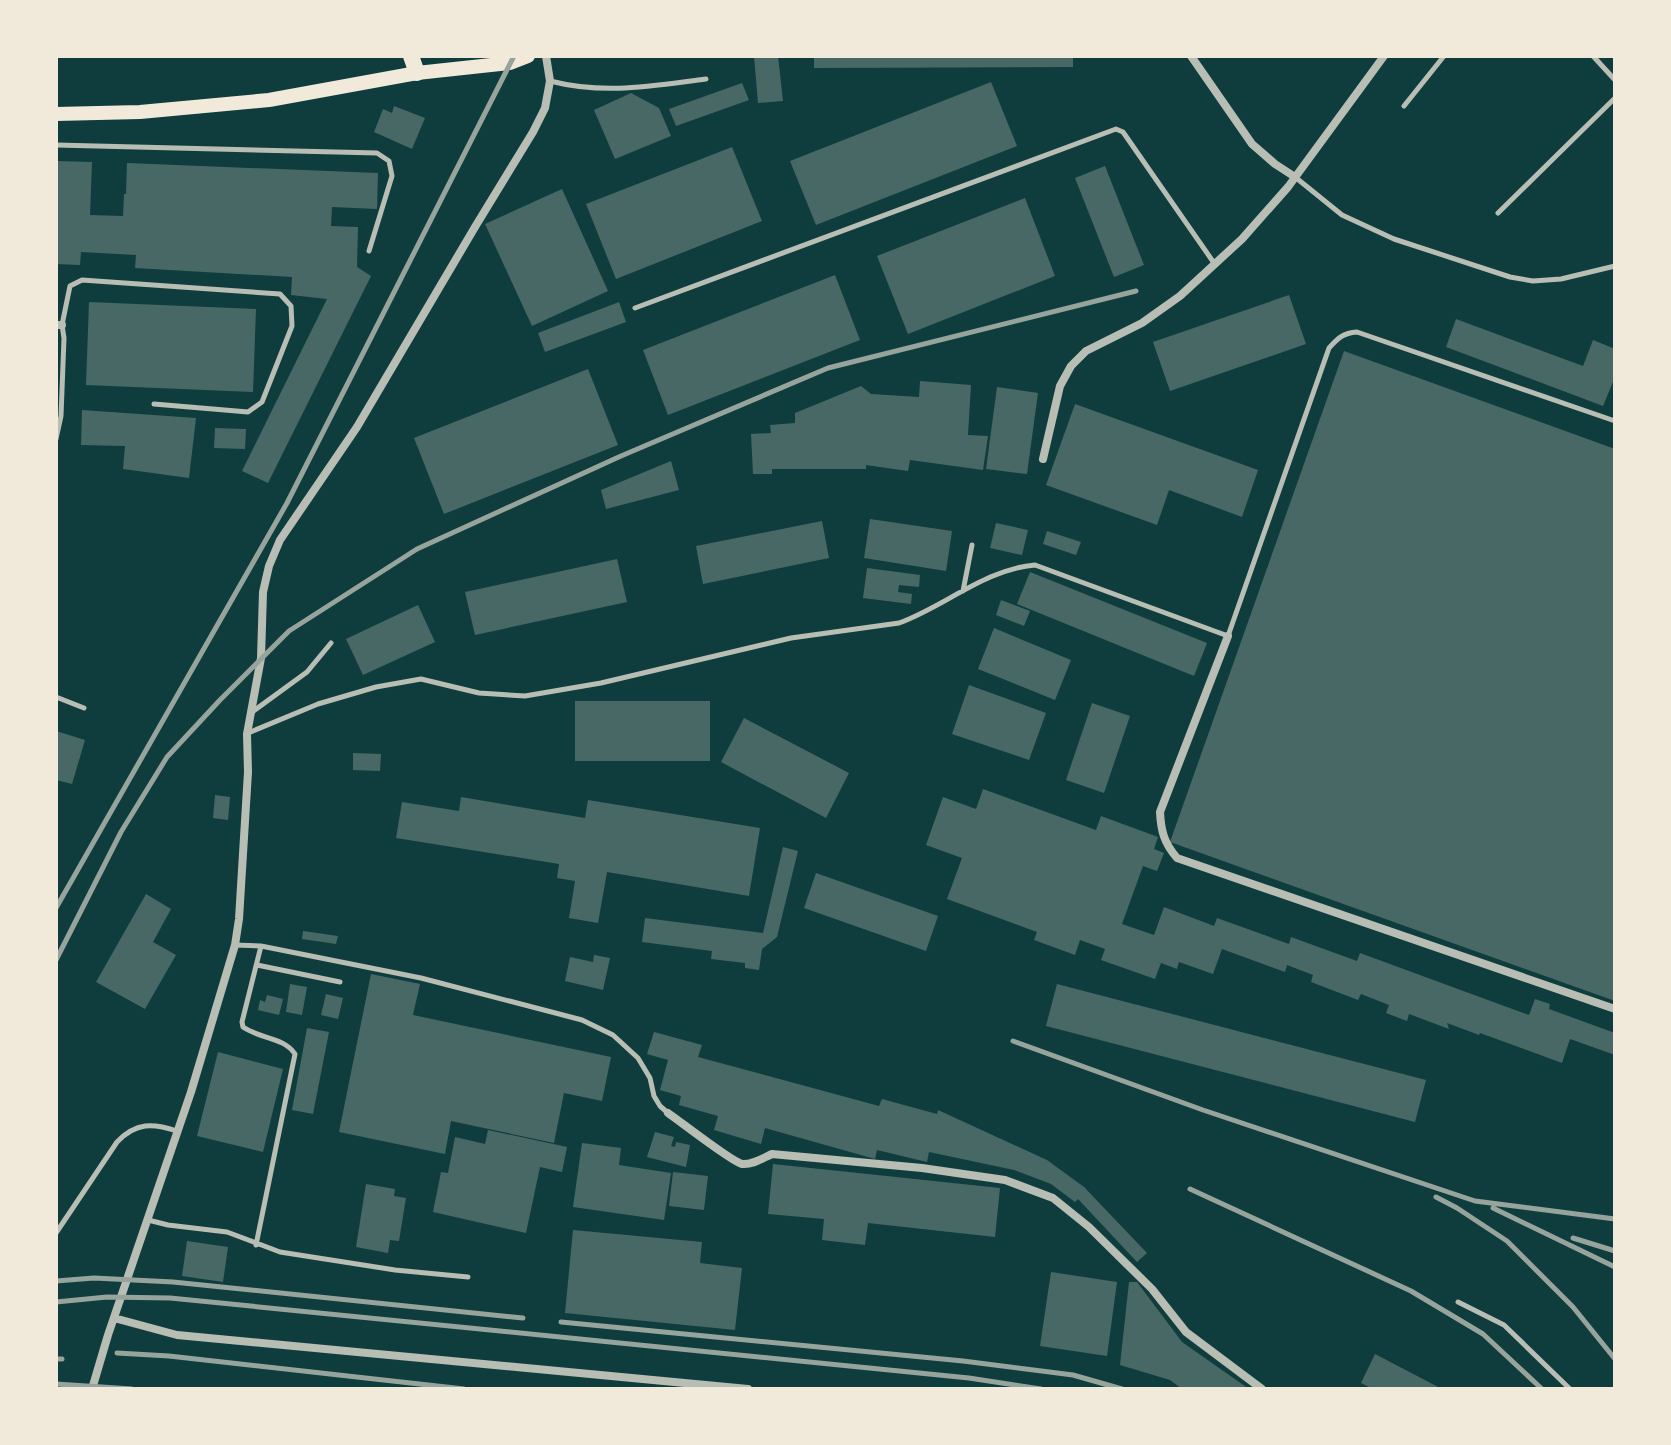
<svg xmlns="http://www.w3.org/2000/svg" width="1671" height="1445" font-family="'PT Serif',serif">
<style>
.building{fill:#486865}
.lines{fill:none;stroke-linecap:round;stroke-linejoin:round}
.service{stroke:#b8beb3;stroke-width:5}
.minor{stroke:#b8beb3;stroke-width:8}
.primary{stroke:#f1e9da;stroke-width:14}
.trunk{stroke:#f1e9da;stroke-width:16}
.rail{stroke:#97a49c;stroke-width:5}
</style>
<rect width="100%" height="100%" fill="#0f3d3e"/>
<path class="building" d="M754,56H778L783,101L758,103Z
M814,56H1073V67L814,68Z
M991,82L1017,146L816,225L790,161Z
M742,83L749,100L676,126L669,109Z
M631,93L659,108L671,136L615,159L594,110Z
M394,106L425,118L412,149L374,132L383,109L392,113Z
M732,147L762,221L616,279L586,204Z
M56,161L92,162L90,215L123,216L124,194H126L127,163L378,173L377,209L332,207L331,226L358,227L357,267L371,276L268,483L242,471L327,299L291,295L292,277L135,268L136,255L81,252L80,265L56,264Z
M1105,166L1144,265L1114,277L1075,178Z
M562,189L608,291L532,326L485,224Z
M1025,198L1055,276L908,334L877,256Z
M835,275L860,340L668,415L643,350Z
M1289,295L1306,344L1170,391L1153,342Z
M89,302L256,309L253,392L86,385Z
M619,302L626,322L545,352L538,333Z
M1456,319L1583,366L1593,340L1615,349V377L1603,406L1446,347Z
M1344,351L1615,449V1001L1170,842Z
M588,369L618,445L444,514L414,438Z
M920,381L971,385L968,435L988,436L983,470L910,460L908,471L866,465V469H772V474H753L751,434L771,433L770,425L795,423V413L861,386L871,394L919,397Z
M997,387L1038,393L1027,474L986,469Z
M1075,404L1258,470L1242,517L1169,490L1157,525L1046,485Z
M82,410L196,418L189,478L123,469L125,446L81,445Z
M215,428L246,429L245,449L214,448Z
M671,461L679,490L606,509L601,490Z
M870,519L952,531L946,571L864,558Z
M822,521L829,558L703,584L696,546Z
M996,523L1028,530L1022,555L990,548Z
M1047,531L1081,542L1076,555L1043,544Z
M617,559L627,602L475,635L465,592Z
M867,568L920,575L919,587L899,585L898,592L912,594L911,604L863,598Z
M1030,572L1207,643L1194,676L1017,604Z
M1001,600L1030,611L1024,626L996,615Z
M418,605L435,642L363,675L346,639Z
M994,628L1071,660L1055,700L978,669Z
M969,685L1046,713L1029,760L952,734Z
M575,701H710V761H575Z
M1092,703L1130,716L1104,793L1066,780Z
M744,718L849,773L826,818L721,762Z
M56,731L85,740L72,784L56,780Z
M353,753L381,754L380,771L353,770Z
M983,789L1096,830L1101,816L1158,837L1154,849L1164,853L1157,871L1143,866L1122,924L1154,935L1164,907L1214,926L1217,918L1289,944L1291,937L1357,961L1360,953L1529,1015L1535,999L1550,1004L1549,1009L1615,1033V1055L1570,1039L1562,1063L1480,1033L1479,1035L1447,1023L1449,1029L1409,1014L1407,1021L1386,1013L1389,1005L1361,994L1358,1000L1311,982L1313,975L1287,965L1285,972L1222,949L1213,974L1179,962L1177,969L1161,963L1155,979L1101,960L1105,949L1080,940L1075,955L1034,940L1037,932L947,899L962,858L926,845L943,797L976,809Z
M215,795L230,797L228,820L213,818Z
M461,797L585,818L588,800L760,828L749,896L607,872L598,923L569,918L575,881L557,878L559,864L396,838L402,802L459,811Z
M783,847L798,851L777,937L762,949L759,970L745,968V963L711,959L712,951L642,942L645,918L763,933Z
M816,873L938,916L926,951L804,908Z
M146,894L171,909L153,942L176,955L145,1009L96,982Z
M303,931L338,936L336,944L302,939Z
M594,955L610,958L603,990L565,981L570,957L593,962Z
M371,974L420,984L413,1015L611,1057L602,1101L564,1093L554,1143L451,1121L445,1154L339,1132Z
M290,984L307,987L302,1015L286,1012Z
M1057,984L1426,1080L1415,1122L1046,1026Z
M326,994L343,998L338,1019L321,1015Z
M267,995L283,999L279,1015L258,1010L260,1000L265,1002Z
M307,1028L329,1032L313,1114L292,1110Z
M654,1032L702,1045L698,1057L879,1106L882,1099L937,1114L938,1110L1047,1160L1084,1187L1147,1253L1137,1262L1078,1199L1075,1202L1051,1184L1014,1170L929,1152L927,1162L877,1150L875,1159L765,1128L761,1144L714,1130L718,1116L679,1105L681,1096L660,1090L668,1060L647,1054Z
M218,1052L283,1069L263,1152L197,1136Z
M488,1130L567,1147L562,1172L540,1167L526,1233L433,1212L441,1172L448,1173L455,1137L485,1144Z
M655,1132L674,1137L671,1146L675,1147L676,1142L690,1145L686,1167L647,1157Z
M582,1143L621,1148L619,1165L671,1173L664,1220L573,1207Z
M773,1164L1000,1188L995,1237L868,1223L865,1245L822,1240L824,1219L768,1214Z
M673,1172L708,1176L704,1210L669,1206Z
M366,1184L395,1189L394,1196L406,1198L399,1241L390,1240L388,1253L356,1247Z
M573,1230L702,1242L700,1263L742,1268L735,1330L565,1313Z
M187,1241L228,1247L223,1282L182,1276Z
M1051,1272L1117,1282L1107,1356L1040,1346Z
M1129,1282H1137L1182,1342L1249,1389H1182L1170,1380L1120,1365Z
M1375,1354L1442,1389H1373L1361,1383Z"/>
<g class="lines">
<path class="service" d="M1593,56L1615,80
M550,81C605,95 651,86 706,79
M1404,106L1444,56
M56,145L377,153L389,161L392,176L369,251
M1295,177L1342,215L1394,239L1510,277L1533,281L1561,279L1615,266
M1498,213L1615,98
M635,308L1116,129L1123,132L1214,263
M56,439L61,416L64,338L62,325L70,286L82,280L280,294L291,306L292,326L262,402L248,412L154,404
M963,591L972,545
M56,697L84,708
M252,712L307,672L331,643
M248,733L318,704L376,687L421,679L479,693L525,696L601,683L791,638L899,623C944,607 985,569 1035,565L1228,636L1329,348C1338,338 1343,333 1357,332L1615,421
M235,945L261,946L421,978L582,1020L613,1035L638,1058L650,1078L654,1096L660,1106L668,1113
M257,965L340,982
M148,1220L168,1225L227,1232L280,1252L395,1270L468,1277
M56,1233L117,1142C136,1122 153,1123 177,1131
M256,1245L295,1054C284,1037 260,1039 243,1027L242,1022L261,946
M1458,1302L1504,1325L1570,1389"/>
<path class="minor" d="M1191,56L1252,144L1275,164L1295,177
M56,325H62
M1043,459L1060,386L1071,366L1086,351L1142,323L1180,296L1242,239L1288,187L1384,56
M1228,636L1160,812C1161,831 1164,843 1177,858L1615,1009
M668,1113C681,1122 732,1162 742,1164C753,1165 763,1158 772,1154L922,1168L1005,1180L1053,1198L1089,1227L1152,1289L1186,1332L1262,1389
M114,1318L177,1335L748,1389
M92,1389L108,1335L191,1092L235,945L239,919L248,772L247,734L261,658L263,592L269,566L280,540L357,427L475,227L533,132L545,108L550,81L546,56"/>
<path class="primary" d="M56,114L140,112L269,100L417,73L510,63L528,56"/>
<path class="trunk" d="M411,56L417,73"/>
<path class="rail" d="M56,908L287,503L514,56
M56,960L121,832L167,757L220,700L289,631L417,549L621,456L828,368L1136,291
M1013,1041L1203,1110L1475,1201L1615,1219
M1190,1189L1411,1291L1483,1334L1542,1389
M1436,1197L1457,1208L1507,1241L1573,1307L1615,1359
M1493,1208L1615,1267
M1573,1238L1615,1251
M56,1281L94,1278L173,1282L523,1318
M56,1302L107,1297L170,1298L969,1378L1041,1389
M561,1322L963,1361L1073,1375L1122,1389
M117,1353L169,1356L464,1389
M56,1359H62
M56,1384L132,1389"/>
</g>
<rect width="1671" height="1445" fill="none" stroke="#f1e9da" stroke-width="116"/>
</svg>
